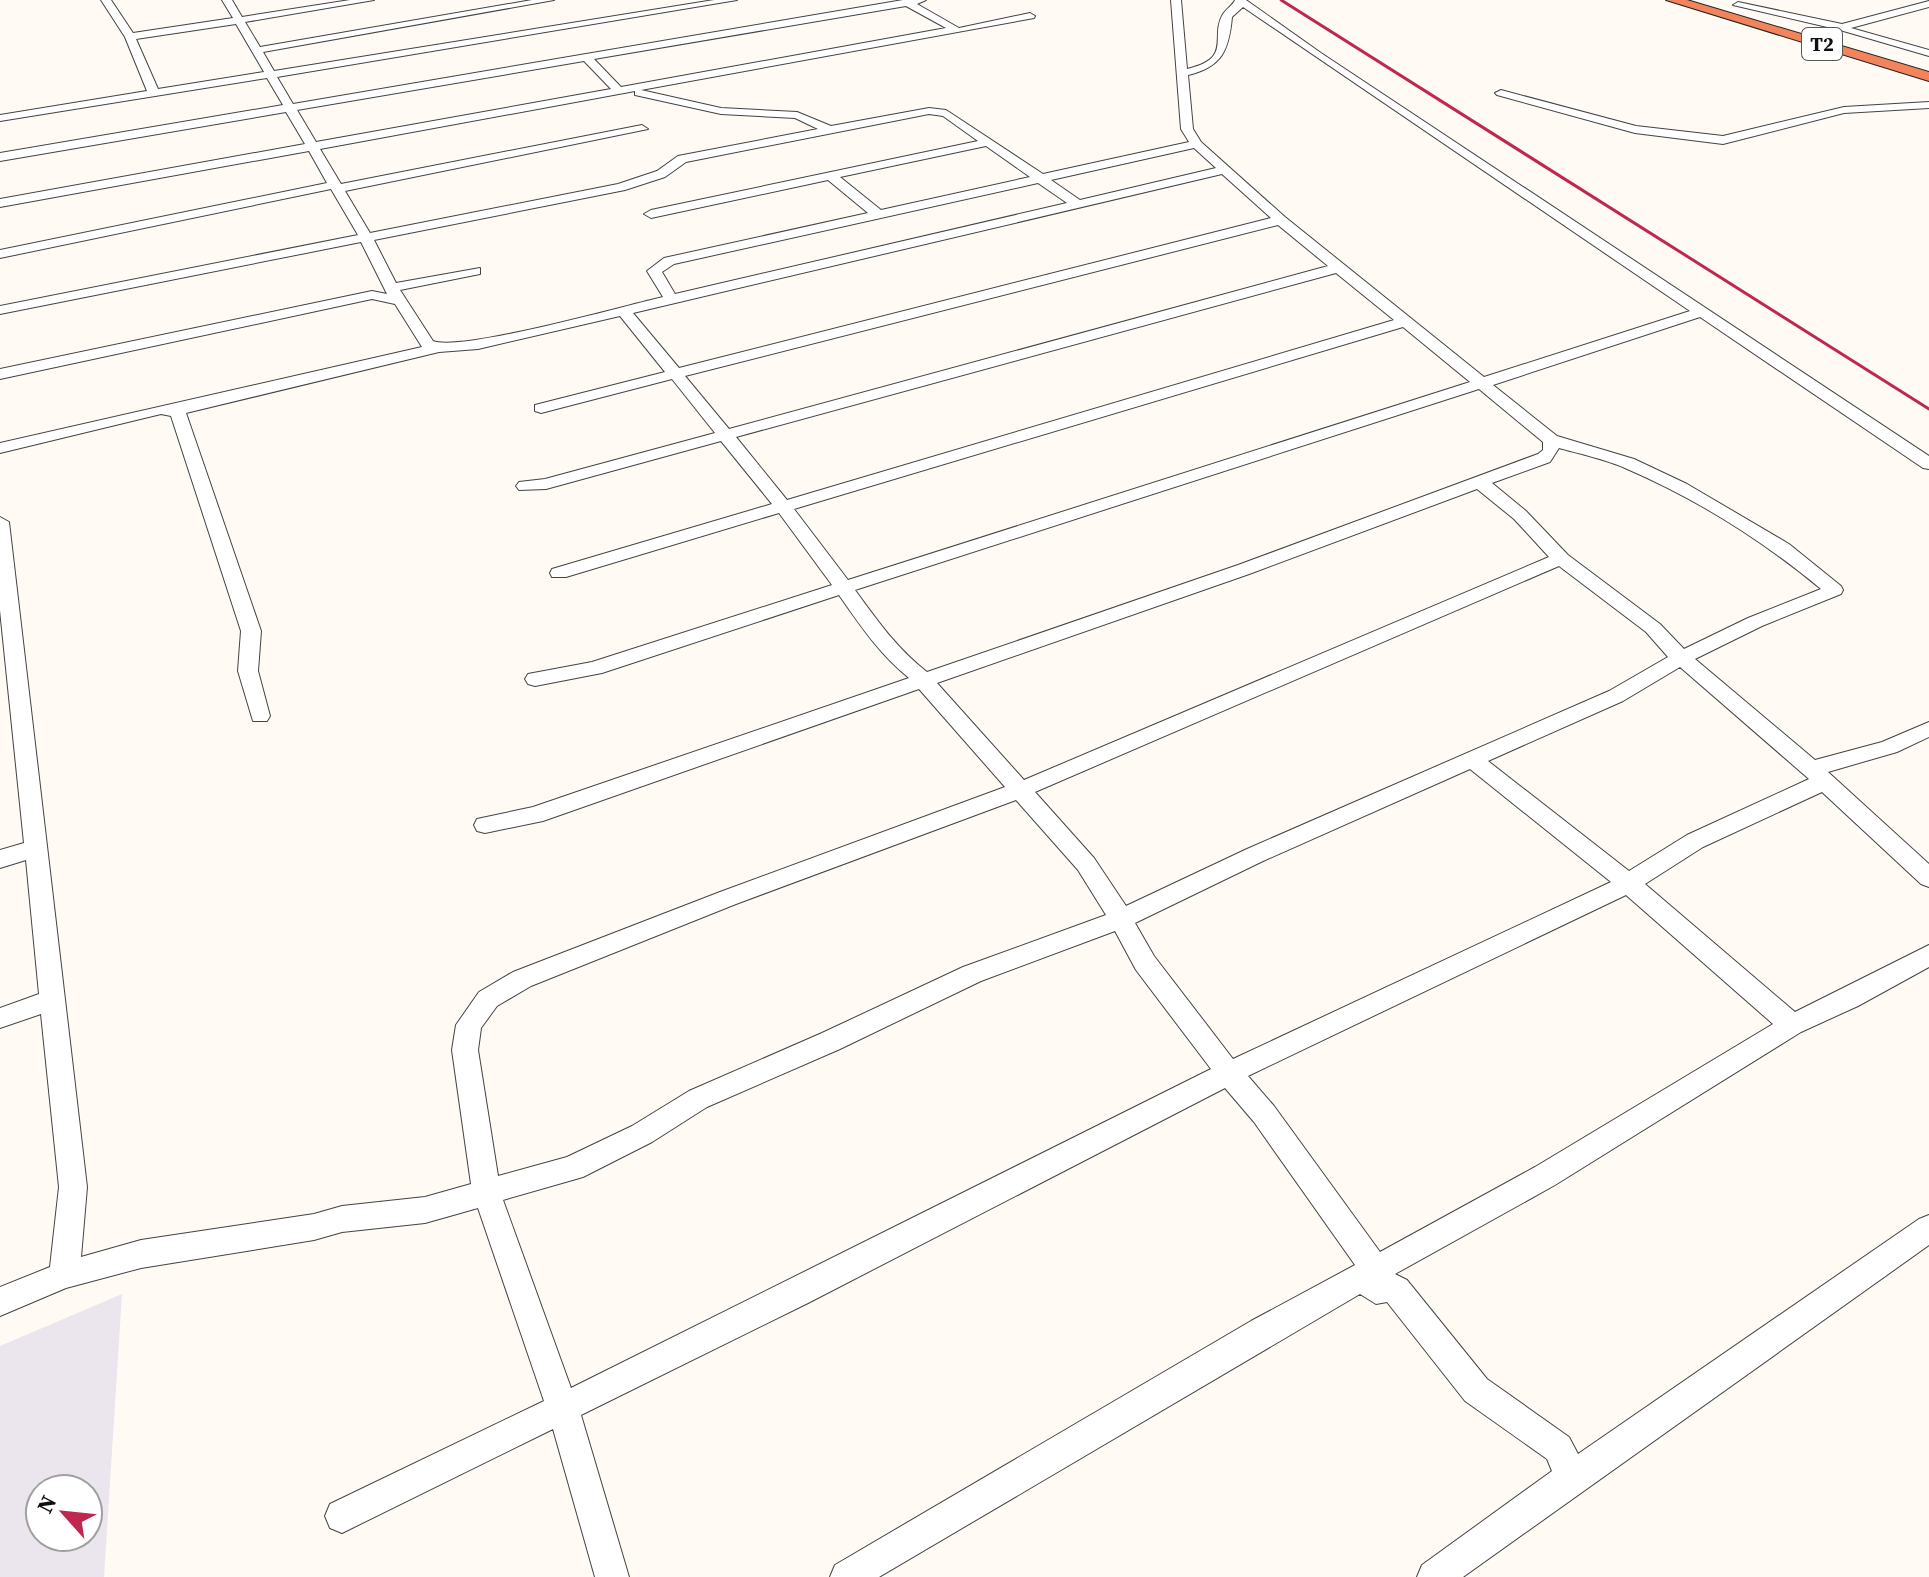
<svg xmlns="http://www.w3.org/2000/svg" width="1929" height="1577" font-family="'Source Serif 4',serif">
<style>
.industrial{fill:#ebe5ee;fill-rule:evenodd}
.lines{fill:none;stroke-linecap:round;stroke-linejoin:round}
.minor-casing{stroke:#434343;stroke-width:2}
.highway-casing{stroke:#212121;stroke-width:2}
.minor{fill:#fff;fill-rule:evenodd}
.highway{fill:#f2845d;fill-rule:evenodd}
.rail{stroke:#bf284e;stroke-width:3}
.labels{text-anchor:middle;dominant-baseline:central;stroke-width:8;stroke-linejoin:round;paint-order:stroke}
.shield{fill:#fff;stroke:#585858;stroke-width:2}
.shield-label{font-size:20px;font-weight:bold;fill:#101010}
</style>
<rect width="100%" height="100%" fill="#fffaf3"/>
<path class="industrial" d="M122,1294L104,1577H0V1346ZM40,1489H88V1537H40Z"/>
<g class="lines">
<defs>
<path id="minor" d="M101,0H111L133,33L233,18L222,0H232L242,17L350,0H374L245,22L260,47L532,0H554L263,52L274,71L714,0H737L277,77L293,104L903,0H926L917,4L959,28L1030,13L1035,16L1034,18L641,90L721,108L797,112L831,126L929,108L946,110L1043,174L1189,142L1181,129L1171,0H1181L1187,69C1234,58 1209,37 1223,14C1227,8 1233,5 1235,0H1246L1321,53L1929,456V469L1923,468L1700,317L1493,385L1557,436L1634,459L1687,484L1789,544L1841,586L1843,590L1841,594L1762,626L1695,659L1815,760L1882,742L1929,722V737L1897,752L1828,772L1929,864V887L1921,884L1822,792L1703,847L1645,884L1795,1012L1929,945V967L1858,1006L1801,1032L1555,1185L1395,1274L1407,1280L1487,1379L1569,1437L1578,1454L1919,1219L1929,1215V1245L1463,1577H1417L1422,1565L1552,1471L1547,1459L1465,1401L1387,1302L1376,1304L1360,1294L879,1577H830L835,1565L1251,1321L1355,1265L1254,1122L1225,1088L808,1303L581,1415L629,1577H595L553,1429L342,1533L330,1528L325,1516L330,1504L544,1401L478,1208L425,1223L342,1232L314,1240L141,1268L66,1288L0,1316V1287L50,1267L59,1187L41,1014L0,1028V1008L39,994L26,860L0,868V850L24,843L0,610V517L9,522L87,1187L81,1257L141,1240L314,1214L342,1206L425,1197L471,1184L452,1050L456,1025L479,992L513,972L720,892L1005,787L919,689L543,821L485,833L477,831L474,825L477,819L533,807L909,678C880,655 860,625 839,595L602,673L535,686L528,684L525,679L528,674L592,662L832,585L779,513L566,577H552L550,573L552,569L772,504L721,441L546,489L519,490L516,486L519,482L545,479L715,433L672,379L541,413L535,411V405L665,372L620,316L478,349L439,352L186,413L261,631L258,671L270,716L267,721H253L238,671L241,631L171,416L161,414L0,453V443L422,347L395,304L372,299L0,379V369L372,291L387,294L361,242L0,314V306L358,235L331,189L0,258V250L327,183L309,151L0,207V199L305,144L286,112L0,161V153L283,105L267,78L0,121V115L147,91L125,37ZM906,6L946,28L621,87L594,59ZM1243,7L1690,311L1484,377L1285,217L1201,142L1193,129L1188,75C1222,67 1229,50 1232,17ZM236,24L264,72L158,89L136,39ZM584,61L611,89L316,142L297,110ZM635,91V95L721,114L795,118L818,129L678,156L657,171L618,184L370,233L345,191L648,129L642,125L341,184L320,149ZM929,114L943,116L978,141L651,210L644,214L651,218L828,180L868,213L664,258L647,271L663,297C624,306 461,352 433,341L400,290L480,274V268L396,283L374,240L625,190L665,177L686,162ZM986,146L1030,177L881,210L840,177ZM1194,148L1216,168L1080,200L1051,180ZM1222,174L1271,218L679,368L633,313ZM1038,183L1067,203L675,294L662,272L674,264ZM1278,225L1328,266L729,429L685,376ZM1336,273L1394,320L787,500L736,437ZM1403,327L1470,382L848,580L794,509ZM1479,389L1543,442V450L1538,454L1238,565L927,672C897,649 877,620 855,590ZM1559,448C1581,454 1604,459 1625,468C1695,498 1762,540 1821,589L1748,618L1684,649L1660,624L1568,555L1526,511L1492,483L1550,462ZM1477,489L1514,519L1549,557L1024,780L937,683L1252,573ZM1559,566L1646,632L1668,657L1609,691L1247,849L1126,906L1094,858L1035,792ZM1680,667L1809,779L1687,835L1629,871L1488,761L1623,701ZM1470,769L1611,882L1233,1059L1154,956L1135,923L1263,861ZM1016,800L1078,870L1106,915L963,967L822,1033L689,1091L632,1126L567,1157L498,1176L478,1050L481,1028L497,1006L531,986L736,904ZM1626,895L1773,1024L1535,1167L1380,1252L1274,1106L1248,1076ZM1115,931L1136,970L1211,1069L571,1388L503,1200L583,1177L652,1142L707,1107L840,1049L981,981Z
M1929,1V7L1851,28L1929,50V56L1840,30L1733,5L1738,2L1842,24Z
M1501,90L1636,126L1723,136L1844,107L1929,102V108L1844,113L1723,144L1635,133L1497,95L1495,93Z"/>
<path id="highway" d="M1666,0H1687L1929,72V81Z"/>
</defs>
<use href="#minor" class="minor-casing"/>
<use href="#highway" class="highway-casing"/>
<use href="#minor" class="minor"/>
<use href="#highway" class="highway"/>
<path class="rail" d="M1281,0L1929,409"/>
</g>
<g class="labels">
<rect class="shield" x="1802" y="28" width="40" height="32" rx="6"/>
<g class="shield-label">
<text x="1822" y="44">T2</text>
</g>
</g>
<g transform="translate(64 1513) rotate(297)"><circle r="38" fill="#ffffff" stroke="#9f9f9f" stroke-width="2"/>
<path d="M0-6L14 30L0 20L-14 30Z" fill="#bf284e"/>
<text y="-12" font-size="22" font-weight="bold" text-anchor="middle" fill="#101010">N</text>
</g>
</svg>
